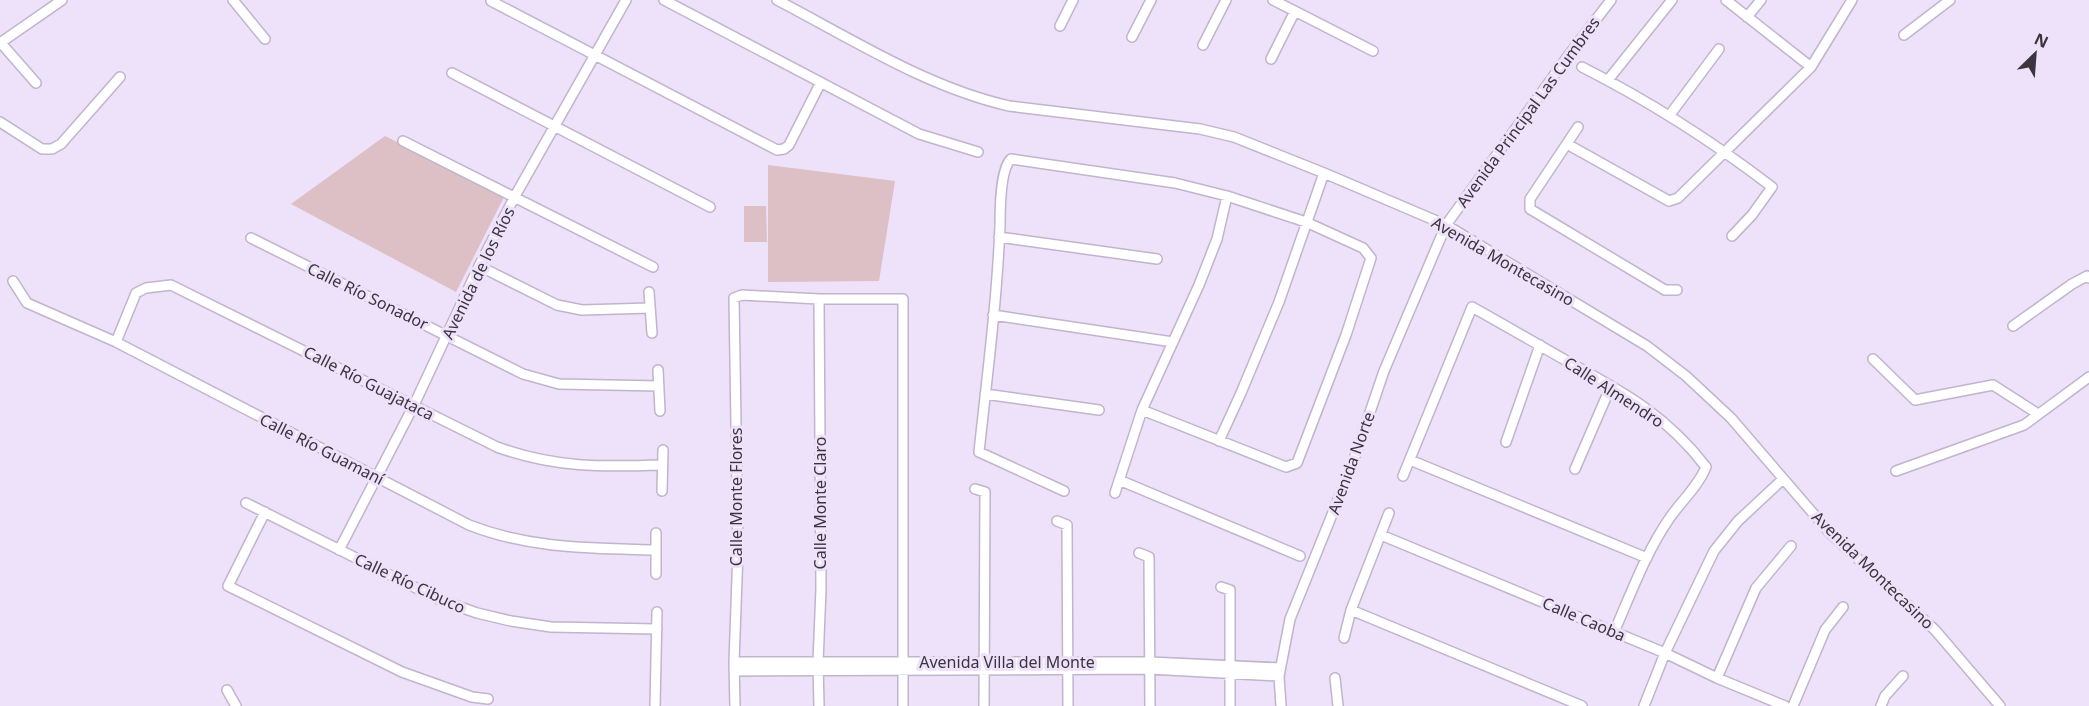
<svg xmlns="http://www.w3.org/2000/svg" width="2089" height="706" font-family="'Noto Sans',sans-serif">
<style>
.green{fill:#ddbfc6}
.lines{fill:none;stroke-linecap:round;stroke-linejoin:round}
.minor-casing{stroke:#c0b5cc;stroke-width:12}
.minor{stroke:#fff;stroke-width:9}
.labels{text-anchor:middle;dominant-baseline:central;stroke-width:6;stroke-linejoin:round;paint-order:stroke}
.street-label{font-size:16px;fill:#3a353e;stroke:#eee1fa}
</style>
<rect width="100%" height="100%" fill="#eee1fa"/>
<path class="green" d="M385,136L505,195L456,292L291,204Z
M768,165L895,181L879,281L768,282Z
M744,206H766L767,242H744Z"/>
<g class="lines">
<defs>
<path id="minor" d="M233,0L265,39
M664,0L919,134L978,152
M777,0C852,39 926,87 1009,106L1200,129L1234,137L1324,173L1446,225L1647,346L1686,376L1731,418L1830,533L1935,630L2000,706
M1273,0L1373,51
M1726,0L1811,67
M491,1L777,150L784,149L789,145L820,84
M1747,17L1761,0
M1060,26L1073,0
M1904,35L1950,0
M1132,37L1151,0
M0,43L62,0
M1,43L36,83
M1203,45L1226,0
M1271,59L1295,11
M1582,67C1649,101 1712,141 1772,187L1752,215L1732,236
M452,73L710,207
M1608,80L1672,0
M1669,116L1719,49
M0,122L42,149H52L61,144L120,77
M1578,127L1530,199V209L1665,290H1677
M403,141L653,267
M1567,144L1669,201L1678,198L1811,67L1852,0
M999,237L1157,259
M251,238L523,374L559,384L659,386
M479,266L557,305L582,310L650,308
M13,281L27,303L116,342L469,525C530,549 591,548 655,550
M649,292L652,333
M819,299L821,589L818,662L819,706
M993,315L1173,342
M2013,326L2072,284L2087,276L2089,278
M116,342L136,293L146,288L171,285L497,447C555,468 602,467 662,465
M1873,359L1915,400L1993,385L2038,414
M658,370L660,411
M985,394L1099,410
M1219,441L1241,393L1279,302L1324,173
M1506,442L1540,345
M1410,460L1647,558
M1575,469L1611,386
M1896,471L2024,425L2089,377
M1403,476L1472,307C1506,326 1539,345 1572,364C1625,393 1668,417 1706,467C1698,487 1681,501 1669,519C1645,554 1631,594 1614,632
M1119,480L1300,556
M975,489L985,492L984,706
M662,491L663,450
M1064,491L979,452C987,377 997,301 1000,226C1000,211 1000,169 1011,159L1175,183L1227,196L1306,222L1363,248L1371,258L1346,335L1297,463L1286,467L1142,410
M1115,493L1142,410L1199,285L1217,239L1227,196
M246,503L438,599L477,613L511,621L551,627L657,629
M265,512L228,586L402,672L472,697L488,699
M1057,521L1067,525L1068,706
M1381,535L1665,653L1717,678L1785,706
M339,550L414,405L479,266L515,196L626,0
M1139,553L1149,557L1150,706
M656,574V533
M1221,587L1230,590V706
M1351,610L1582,706
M1344,638L1351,610L1389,513
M734,662H1150L1280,668
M734,671L1150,669L1279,676
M1335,678L1338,706
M1717,678L1756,588L1791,546
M227,690L236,706
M655,706L657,612
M735,706L734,662L738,550L734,298L742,295L819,299H903V706
M1281,706L1279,676L1290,619L1352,465L1384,371L1446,225L1568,56L1611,0
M1644,706L1665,653L1714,551L1738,521L1783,479
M1793,706L1825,630L1843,607
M1881,706L1885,696L1903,676"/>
</defs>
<use href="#minor" class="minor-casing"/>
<use href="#minor" class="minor"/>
</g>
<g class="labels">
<g class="street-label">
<text transform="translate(1528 112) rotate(-54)">Avenida Principal Las Cumbres</text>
<text transform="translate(1503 261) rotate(30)">Avenida Montecasino</text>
<text transform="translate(478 273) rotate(-64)">Avenida de los Ríos</text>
<text transform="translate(368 296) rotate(26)">Calle Río Sonador</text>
<text transform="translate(369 383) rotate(27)">Calle Río Guajataca</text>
<text transform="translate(1614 392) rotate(33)">Calle Almendro</text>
<text transform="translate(322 449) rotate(27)">Calle Río Guamaní</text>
<text transform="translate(1351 463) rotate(-70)">Avenida Norte</text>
<text transform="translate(736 497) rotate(-90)">Calle Monte Flores</text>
<text transform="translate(820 503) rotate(-90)">Calle Monte Claro</text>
<text transform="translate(1873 570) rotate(44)">Avenida Montecasino</text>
<text transform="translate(410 583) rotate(25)">Calle Río Cibuco</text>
<text transform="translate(1584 619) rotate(23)">Calle Caoba</text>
<text x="1007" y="662">Avenida Villa del Monte</text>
</g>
</g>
<g transform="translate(2035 54) rotate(25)" stroke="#eee1fa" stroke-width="4.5" paint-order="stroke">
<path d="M0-4.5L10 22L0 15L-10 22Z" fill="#3a353e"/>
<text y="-9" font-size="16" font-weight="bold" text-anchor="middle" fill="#3a353e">N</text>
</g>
</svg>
